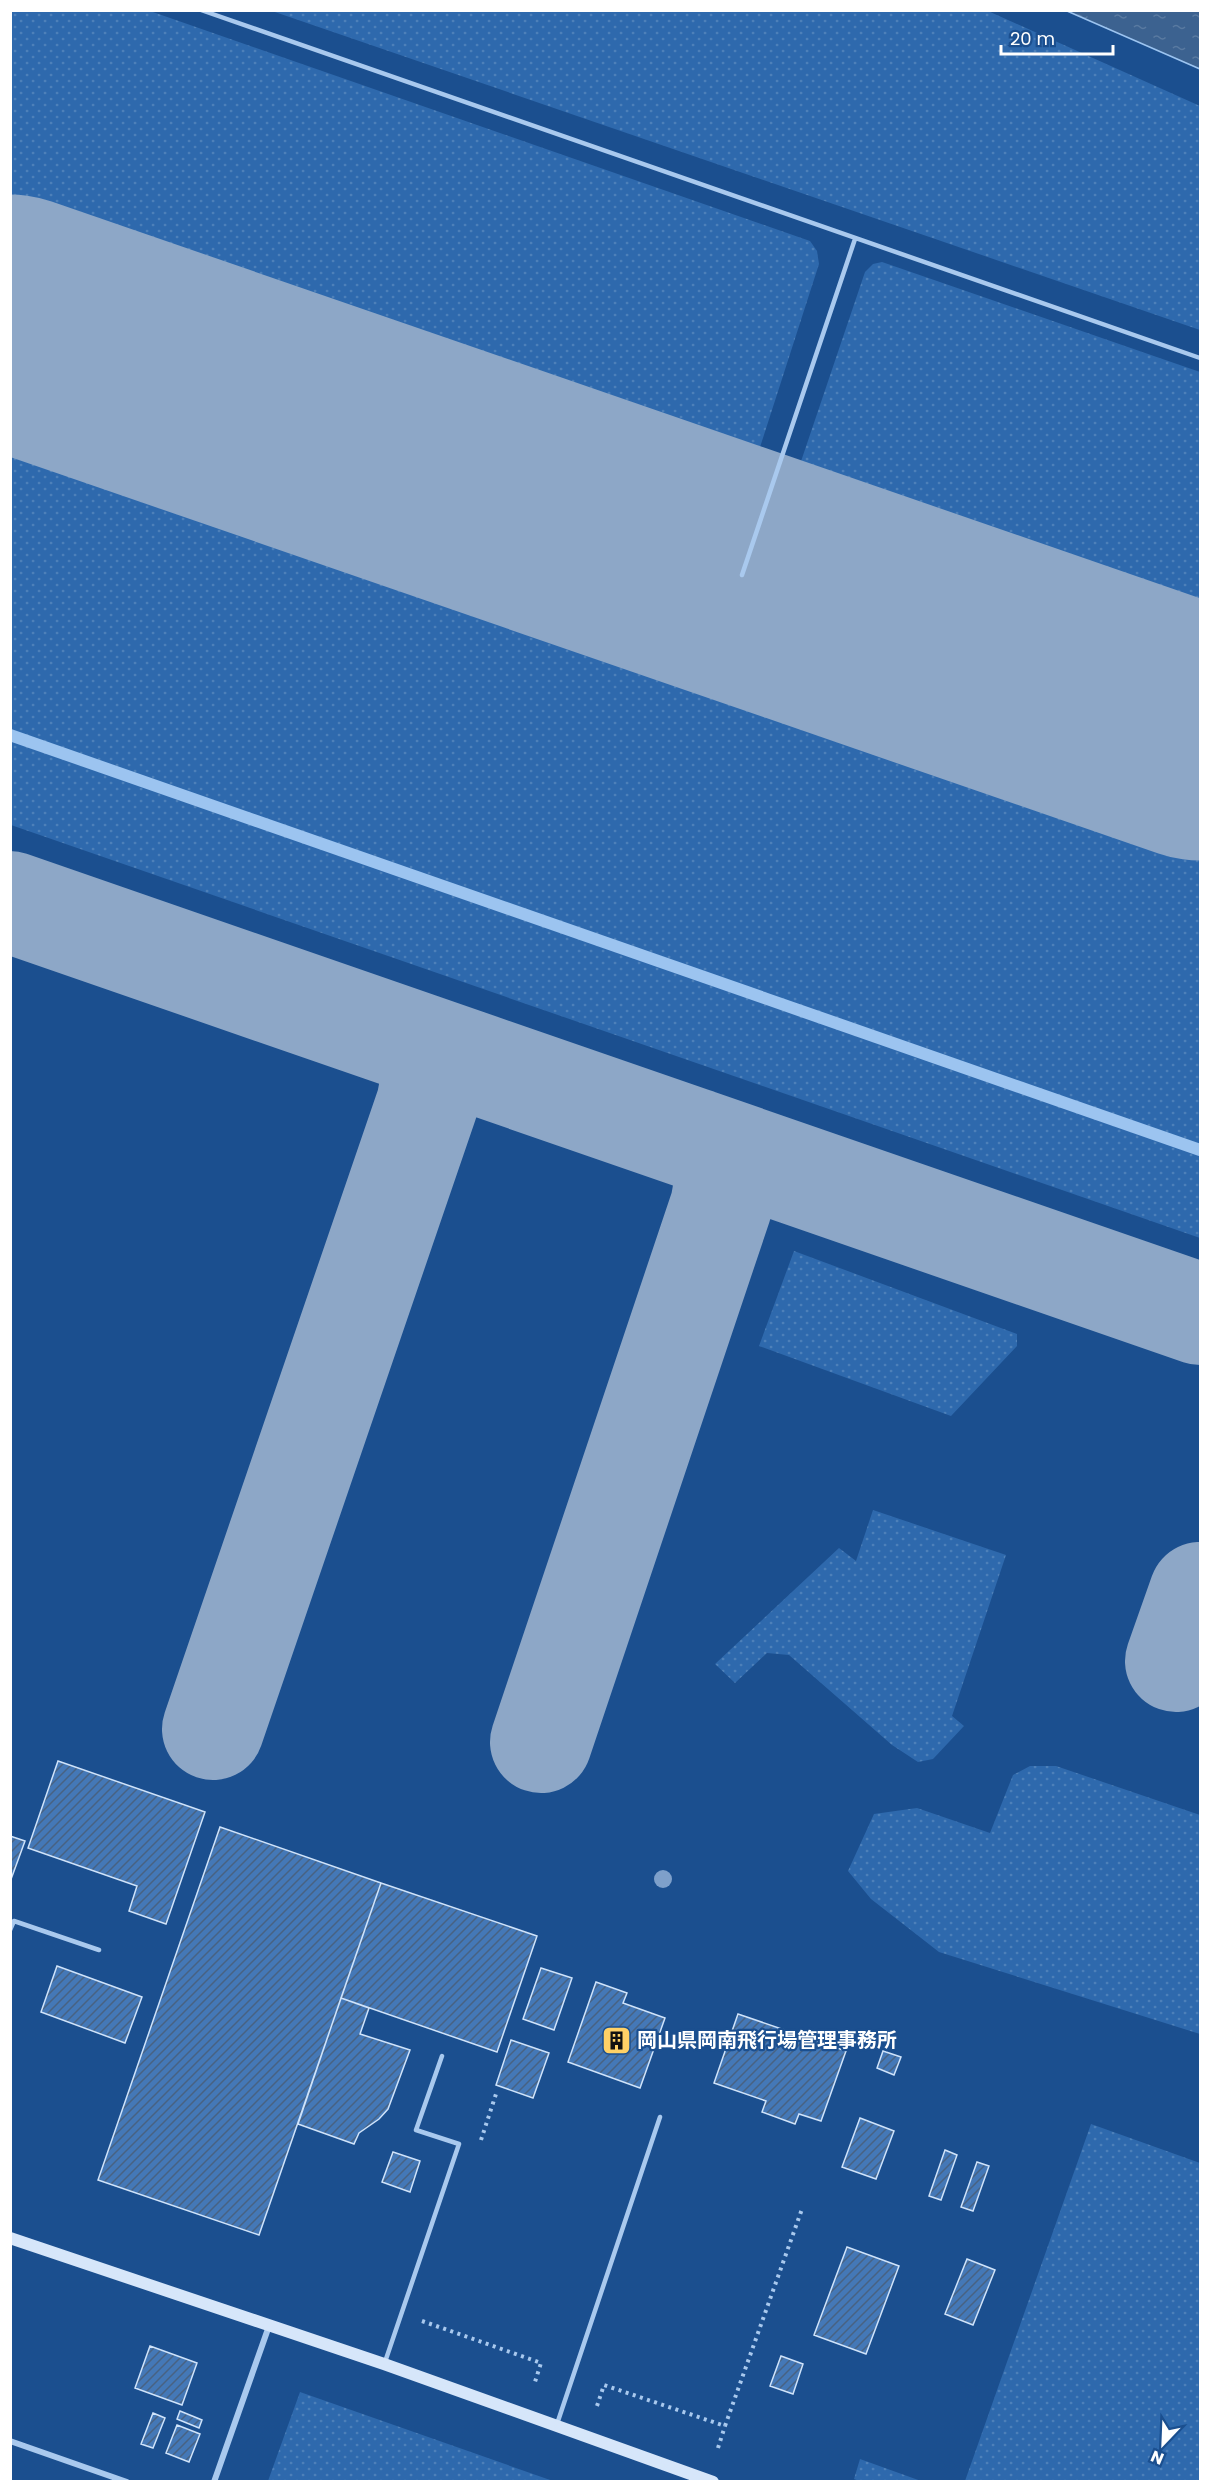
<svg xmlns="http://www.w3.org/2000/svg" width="1211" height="2492" font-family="Poppins,'Noto Sans JP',sans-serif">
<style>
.grass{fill:url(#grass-dots)}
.water{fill:url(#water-ripples);stroke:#9cc4f0;stroke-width:1.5}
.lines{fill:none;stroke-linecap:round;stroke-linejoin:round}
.stream{stroke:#9cc4f0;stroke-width:12}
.taxiway{stroke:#8da7c7;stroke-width:102}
.runway{stroke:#8da7c7;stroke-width:255}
.building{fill:url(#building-hatch);stroke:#cfe3fa;stroke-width:1.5}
.path{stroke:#a9c9ee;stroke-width:4;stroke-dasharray:3 4.5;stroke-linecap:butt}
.lane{stroke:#a9c9ee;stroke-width:4.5}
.street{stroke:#a9c9ee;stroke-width:6}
.secondary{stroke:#d6e6fa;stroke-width:12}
.tree{fill:#7ea0ca}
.labels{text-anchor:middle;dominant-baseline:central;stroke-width:4.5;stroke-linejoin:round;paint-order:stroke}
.poi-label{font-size:20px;font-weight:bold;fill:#fff;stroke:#1b4f8f;text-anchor:start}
</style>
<defs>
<pattern id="grass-dots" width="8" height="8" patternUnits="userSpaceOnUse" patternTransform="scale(1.5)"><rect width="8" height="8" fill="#2e69ad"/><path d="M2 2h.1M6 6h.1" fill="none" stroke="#4d80b9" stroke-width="1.8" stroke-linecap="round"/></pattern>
<pattern id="water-ripples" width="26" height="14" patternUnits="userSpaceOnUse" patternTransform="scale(1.5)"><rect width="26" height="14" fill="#3c6290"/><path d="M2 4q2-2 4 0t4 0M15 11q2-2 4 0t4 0" fill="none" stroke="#597aa1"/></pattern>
<pattern id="building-hatch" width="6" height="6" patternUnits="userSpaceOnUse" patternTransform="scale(1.5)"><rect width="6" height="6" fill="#4478b7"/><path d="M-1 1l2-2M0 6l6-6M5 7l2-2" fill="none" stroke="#486282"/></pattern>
</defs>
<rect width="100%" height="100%" fill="#1b4f8f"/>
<path class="grass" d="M11,10L150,11L810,241L817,251L819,264L752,472L11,217Z
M272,11H988L1200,106V330Z
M882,262L1200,372V624L793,485L865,272L873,264Z
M11,424L1200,833V1238L11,825Z
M794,1251L1017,1334V1346L951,1416L759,1346Z
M873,1510L1006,1555L952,1716L964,1726L933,1759L918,1762L892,1745L789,1655L767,1653L735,1683L715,1664L839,1548L856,1561Z
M1030,1766H1056L1200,1815V2034L939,1952L871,1899L848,1871L874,1814L917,1808L990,1833L1013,1775Z
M1091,2124L1200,2163V2481H965Z
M300,2392L553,2481H268Z
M860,2459L921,2481L862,2482L854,2479Z"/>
<path class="water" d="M1067,11H1200V69Z"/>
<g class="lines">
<path class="stream" d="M10,735L1200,1150"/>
<path class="taxiway" d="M10,902L1200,1314
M1176,1661L1200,1593
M213,1729L427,1104C434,1072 434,1057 404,1039
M541,1742L721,1206C728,1172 726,1159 695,1139"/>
<path class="runway" d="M10,322L1200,733"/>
</g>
<path class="building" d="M58,1761L205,1812L166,1924L129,1911L137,1886L28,1848Z
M220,1827L381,1883L259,2235L98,2180Z
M10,1836L25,1841L10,1882Z
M381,1883L537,1936L497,2052L341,1998Z
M57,1966L142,1997L125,2043L41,2012Z
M541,1968L572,1978L554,2030L523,2019Z
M596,1982L627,1993L623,2003L665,2018L640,2088L568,2062Z
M341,1998L369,2008L360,2034L410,2050L388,2109L379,2119L359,2133L354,2144L298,2124Z
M738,2014L846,2051L821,2121L799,2114L795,2124L762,2112L766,2101L714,2083Z
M511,2040L549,2053L533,2098L496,2085Z
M883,2051L901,2057L894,2075L877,2068Z
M860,2118L894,2131L876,2179L842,2167Z
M945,2150L957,2155L941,2200L929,2196Z
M393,2152L420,2161L410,2192L382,2182Z
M977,2162L989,2166L973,2211L961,2207Z
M847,2247L899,2266L866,2354L814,2335Z
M967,2259L995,2270L973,2325L945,2314Z
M150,2346L197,2363L182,2405L135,2388Z
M781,2356L803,2364L793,2394L770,2386Z
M180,2411L202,2420L199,2428L177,2419Z
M153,2413L165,2418L153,2448L141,2444Z
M177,2425L200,2434L189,2462L166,2453Z"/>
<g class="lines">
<path class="path" d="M481,2140L496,2094
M422,2321L541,2363L534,2385
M597,2406L604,2385L725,2426L802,2209
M718,2448L725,2426"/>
<path class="lane" d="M201,10L1200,358
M742,575L855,239
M10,1930L14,1921L99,1950
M385,2362L459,2144L416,2130L442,2056
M557,2424L660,2117"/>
<path class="street" d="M10,2441L127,2482
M214,2482L269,2326"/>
<path class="secondary" d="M10,2238L384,2364L713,2482"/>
</g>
<circle class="tree" cx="663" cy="1879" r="9"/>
<defs>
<symbol id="building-square" viewBox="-11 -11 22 22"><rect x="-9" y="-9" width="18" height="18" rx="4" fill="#ffd166" stroke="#1b4f8f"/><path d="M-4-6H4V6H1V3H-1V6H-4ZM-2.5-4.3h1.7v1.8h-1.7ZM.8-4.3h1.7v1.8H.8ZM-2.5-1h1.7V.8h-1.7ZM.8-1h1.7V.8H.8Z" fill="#111"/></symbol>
</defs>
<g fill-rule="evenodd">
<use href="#building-square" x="600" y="2024" width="33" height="33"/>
</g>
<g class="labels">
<g class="poi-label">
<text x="637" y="2040">岡山県岡南飛行場管理事務所</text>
</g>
</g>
<rect width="1211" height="2492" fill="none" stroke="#ffffff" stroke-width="24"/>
<g transform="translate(1163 2444) rotate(203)" stroke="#1b4f8f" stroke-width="4.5" paint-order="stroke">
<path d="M0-4.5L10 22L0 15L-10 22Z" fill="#ffffff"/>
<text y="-9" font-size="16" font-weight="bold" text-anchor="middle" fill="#ffffff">N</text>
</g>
<path d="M1001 45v9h112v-9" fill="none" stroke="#ffffff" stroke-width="3"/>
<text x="1010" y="45" font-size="18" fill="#ffffff" stroke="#1b4f8f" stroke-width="4.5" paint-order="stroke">20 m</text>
</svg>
